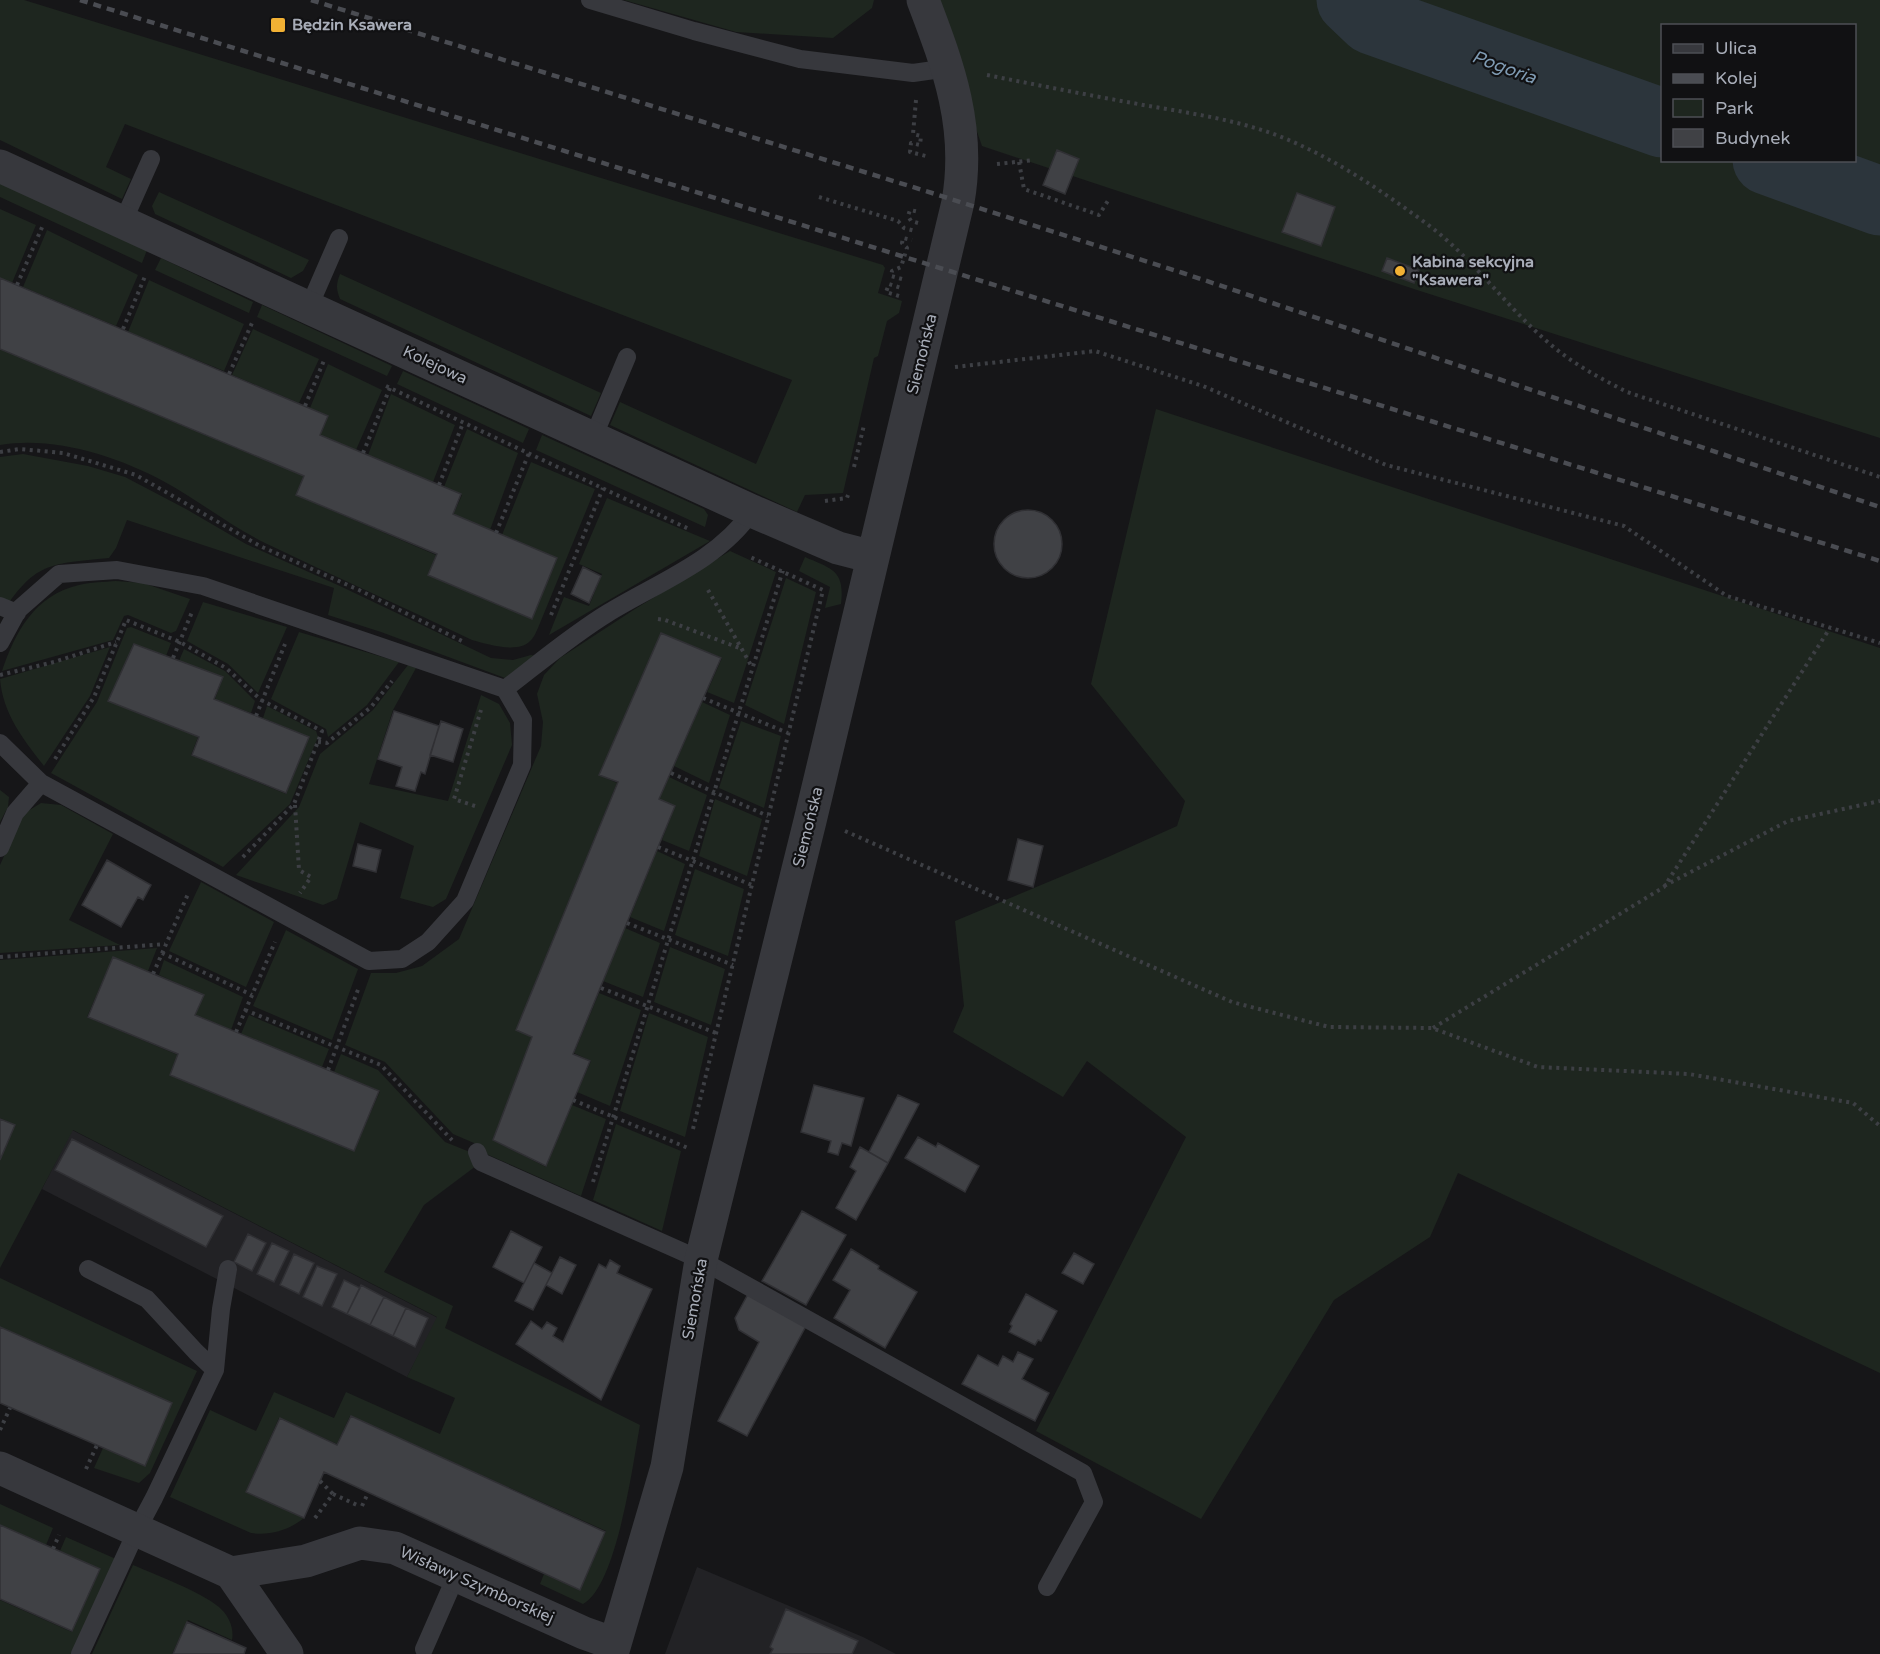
<svg xmlns="http://www.w3.org/2000/svg" width="1880" height="1654" font-family="'Varela Round',sans-serif">
<style>
.built{fill:#222225}
.green{fill:#1e261f;fill-rule:evenodd}
.lines{fill:none;stroke-linecap:round;stroke-linejoin:round}
.river{stroke:#2c353c;stroke-width:69}
.building{fill:#404145;stroke:#303034;stroke-width:1.5}
.path{stroke:#3d3f44;stroke-width:4;stroke-dasharray:3 4.5;stroke-linecap:butt}
.lane{stroke:#37383d;stroke-width:18}
.street{stroke:#37383d;stroke-width:33}
.rail{stroke:#4a4c52;stroke-width:4.5;stroke-dasharray:8 6;stroke-linecap:butt}
.poi-dot{fill:#f2b134;stroke:#111113;stroke-width:2}
.labels{text-anchor:middle;dominant-baseline:central;stroke-width:4.5;stroke-linejoin:round;paint-order:stroke}
.poi-label{font-size:16px;font-weight:bold;fill:#a8adb8;stroke:#111113;text-anchor:start}
.street-label{font-size:16px;fill:#a8adb8;stroke:#111113}
.water-label{font-size:18px;font-style:italic;fill:#7f9bb3;stroke:#111113}
</style>
<rect width="100%" height="100%" fill="#161618"/>
<path class="built" d="M72,1130L438,1318L407,1377L42,1189Z
M697,1567L863,1637L896,1654H665Z"/>
<path class="green" d="M0,0H24L883,265L885,268L878,293L902,301L899,313L887,321L878,356L874,358L843,493L805,495L797,512L610,425L620,402L756,464L792,380L125,124L106,167L131,179L122,199L0,140Z
M624,0H874L872,8L833,38L736,32Z
M931,0H1880V438L1417,290L982,146ZM1662,26H1854V160H1662Z
M0,182L147,250L142,263L0,197Z
M159,192L309,260L303,271L291,278L155,214L152,206Z
M0,209L36,225L12,283L0,278Z
M47,230L138,275L116,326L23,287Z
M161,258L253,302L249,313L155,270Z
M340,274L601,393L591,416L340,299C336,289 336,284 340,274Z
M149,280L244,324L224,371L128,332Z
M262,305L392,366L387,376L257,317Z
M253,329L319,359L299,403L232,375Z
M0,349L304,476L296,495L436,555L428,575L502,535L531,462L595,489L538,628C536,632 534,638 530,641C518,654 487,644 472,640C403,607 334,576 265,543C229,525 198,500 163,481C116,456 54,436 0,445Z
M328,364L382,390L356,450L320,435L328,416L310,408Z
M403,371L529,429L523,443L397,384Z
M391,394L455,425L433,482L368,455Z
M1156,409L1880,648V1373L1458,1173L1430,1237L1334,1300L1201,1519L1036,1431L1186,1137L1087,1061L1063,1097L953,1032L964,1006L955,921L1108,857L1177,826L1185,801L1091,684Z
M467,429L518,453L490,530L453,515L462,495L444,487Z
M542,435L704,509L708,515L705,527L536,450Z
M23,454L88,466L125,477L186,509L246,544L340,586L491,658L513,660L531,655L536,656L505,678L381,632L328,615L334,588L127,520L116,548L109,558C48,564 35,562 0,616V457Z
M607,498L710,541L549,635L564,597L589,606L602,574L579,564Z
M730,551L776,572L734,703L707,692L722,658L661,633L599,775L617,783L516,1030L532,1037L493,1140L546,1167L572,1105L606,1119L581,1196L482,1152L474,1143L453,1134L385,1062L345,1045L371,973H396L422,966L459,939L541,746L543,722L537,694L544,675L560,658L635,609Z
M805,557C832,569 845,570 841,604L825,608L830,587L799,571Z
M786,578L816,592L784,724L745,705Z
M116,581L143,583L190,599L176,631L171,633L128,615L124,616L113,640L2,671C15,632 35,595 79,585C91,582 104,582 116,581Z
M203,602L287,627L258,693L228,664L187,641Z
M131,627L171,643L166,656L134,644L108,701L198,737L191,755L286,794L309,737L263,718L267,706L316,731L318,737L290,804L223,867L51,773L97,702L127,628Z
M299,632L399,662L367,705L328,737L326,729L271,699Z
M110,647L90,696L44,766C23,739 3,714 0,679Z
M184,649L225,671L255,701L251,713L215,699L223,677L179,661Z
M408,665L416,668L393,710L369,784L448,801L481,695L499,704L510,723L512,745L446,899L433,907L400,898L414,846L360,822L337,899L323,905L236,875L299,807L320,754L373,710Z
M702,702L730,715L709,783L674,766Z
M741,721L781,736L764,808L719,788Z
M669,777L707,795L689,851L662,840L675,806L659,799Z
M0,790L9,797L8,807L0,822Z
M715,799L762,819L747,876L699,856Z
M41,803L61,805L113,834L69,920L120,945L0,953V865L23,814Z
M657,851L685,864L664,931L630,917Z
M695,869L744,889L728,956L675,935Z
M201,882L274,922L246,987L169,951Z
M625,928L660,943L643,997L603,981Z
M286,930L358,969L332,1040L253,1006Z
M670,947L725,969L711,1025L654,1002Z
M157,948L148,971L113,957L87,1017L178,1055L170,1075L354,1151L380,1091L334,1072L341,1054L378,1070L445,1142L470,1152L476,1166L424,1205L384,1272L453,1306L445,1328L640,1425C633,1463 617,1586 583,1604L540,1584L544,1574L580,1590L606,1531L350,1416L337,1444L279,1418L246,1491L304,1518C289,1530 270,1536 251,1533L170,1497L210,1410L256,1431L274,1392L334,1418L346,1392L440,1434L455,1398L407,1377L437,1317L73,1130L0,1268V1160L15,1125L0,1118V960Z
M164,960L243,997L231,1030L195,1015L203,995L159,975Z
M599,993L641,1010L610,1106L577,1092L591,1061L574,1053Z
M649,1013L708,1037L685,1137L620,1111Z
M249,1015L329,1049L322,1067L241,1034Z
M616,1124L681,1151L662,1231L593,1200Z
M0,1278L197,1371L150,1473L139,1483L94,1468L103,1448L145,1466L172,1403L0,1327Z
M0,1504L53,1528L46,1545L0,1525Z
M66,1537L116,1559L72,1654H0V1600L72,1632L100,1569L60,1551Z
M133,1565C154,1574 209,1595 222,1610C230,1618 234,1630 232,1640L188,1620L172,1654H92Z"/>
<g class="lines">
<path class="river" d="M1351,0L1372,20L1662,123
M1767,160L1880,201"/>
</g>
<path class="building" d="M1057,150L1079,159L1065,194L1043,185Z
M1297,193L1335,207L1321,246L1282,232Z
M1387,258L1419,270L1414,283L1382,271Z
M0,278L328,416L320,435L461,494L453,514L557,558L532,619L428,575L437,554L296,495L304,476L0,349Z
M994 544a34 34 0 1 1 68 0a34 34 0 1 1-68 0Z
M583,567L601,576L589,603L571,594Z
M661,633L721,658L659,799L675,806L573,1054L590,1061L546,1166L493,1140L532,1037L516,1030L618,782L599,775Z
M134,644L223,677L214,699L309,737L286,793L192,755L199,737L108,701Z
M394,711L439,726L425,774L421,772L415,791L396,786L402,767L378,759Z
M441,721L463,729L453,762L430,755Z
M1018,839L1043,846L1033,887L1008,880Z
M358,844L381,850L376,872L353,866Z
M107,860L151,885L143,900L138,897L121,927L82,905Z
M113,957L204,995L195,1015L379,1091L354,1151L170,1075L178,1054L88,1017Z
M814,1085L864,1098L851,1146L842,1143L838,1155L828,1152L831,1141L801,1132Z
M898,1095L919,1104L888,1163L869,1152Z
M0,1119L15,1125L0,1160Z
M918,1137L936,1147L938,1143L979,1166L965,1192L905,1158Z
M72,1139L223,1216L206,1247L55,1170Z
M860,1147L888,1163L856,1220L836,1208L856,1171L850,1167Z
M802,1211L846,1235L806,1305L762,1281Z
M511,1231L542,1247L524,1283L493,1267Z
M248,1234L266,1243L252,1271L234,1262Z
M272,1243L289,1251L274,1282L257,1274Z
M851,1249L879,1266L878,1269L917,1292L885,1348L834,1318L850,1290L833,1280Z
M1074,1253L1094,1264L1083,1284L1062,1273Z
M294,1254L314,1263L299,1294L280,1285Z
M560,1257L576,1265L562,1294L546,1285Z
M610,1260L620,1266L617,1273L652,1289L601,1400L516,1344L531,1321L542,1329L547,1322L557,1328L553,1336L563,1342L599,1264L606,1268Z
M534,1263L552,1273L533,1310L515,1301Z
M317,1266L337,1274L322,1306L303,1297Z
M344,1280L360,1288L347,1314L332,1307Z
M361,1285L384,1297L370,1325L347,1314Z
M748,1294L806,1326L747,1436L718,1421L759,1342L739,1330L735,1318Z
M1026,1294L1057,1311L1041,1341L1038,1340L1035,1345L1009,1332L1012,1326L1010,1324Z
M384,1297L406,1308L393,1336L370,1325Z
M406,1308L428,1318L415,1347L393,1336Z
M0,1327L172,1403L145,1466L0,1403Z
M1018,1352L1033,1359L1022,1379L1049,1393L1035,1421L962,1384L978,1355L998,1366L1003,1356L1013,1362Z
M351,1416L605,1532L580,1590L324,1472L304,1518L246,1492L280,1418L337,1445Z
M0,1525L100,1569L72,1631L0,1599Z
M786,1609L858,1641L852,1654H770L773,1649L770,1647Z
M187,1622L246,1648L244,1654H173Z"/>
<g class="lines">
<path class="path" d="M987,75C1037,85 1088,95 1138,104C1187,113 1237,119 1284,138C1335,159 1382,191 1427,224C1473,258 1506,307 1550,344C1573,364 1600,378 1627,392L1880,477
M916,100L913,134L921,136L920,145L911,143L910,152L926,156
M1019,162L1024,189L1099,215L1109,199
M997,164L1034,160
M819,197L898,221L904,228L915,231
M918,223L911,221L908,216L910,210L919,212
M902,279L891,276L892,271L901,267L907,248L902,243L903,238L912,240
M17,285L43,225
M899,296L886,292L889,284L901,288
M123,329L146,274
M955,367L1095,351L1203,386L1386,465L1624,526L1727,596L1880,643
M229,374L252,323
M386,386L691,530
M305,406L325,358
M0,452L20,449L63,453L136,475L260,546L359,590L462,641
M363,453L390,388
M854,467L864,425
M439,485L463,423
M825,501L847,498L848,495
M496,533L529,453
M708,590L752,667
M551,615L603,488
M658,619L665,620L742,649
M173,658L192,612
M0,675L54,662L116,642
M703,698L788,733
M256,716L285,644
M318,742L327,743L371,707L392,681
M55,759L94,697L126,620L180,642L226,668L261,700L322,731L294,804L241,859
M671,773L768,816
M295,805L299,870L311,877L300,893
M475,806L454,799L481,710
M845,831L1232,1002L1329,1027L1432,1028L1538,1067L1689,1074L1853,1103L1880,1126
M658,847L752,885
M1664,886L1788,821L1880,801
M627,923L733,965
M162,953L252,995
M0,957L165,944
M153,974L188,894
M601,988L716,1033
M245,1010L381,1065L452,1140
M1433,1028L1664,887L1830,628
M236,1032L275,942
M328,1070L359,987
M573,1100L688,1148
M693,1129L823,590L750,557
M593,1182L783,570
M0,1430L10,1408
M86,1469L97,1445
M320,1481L333,1494
M362,1506L368,1493
M315,1518L333,1494L359,1506
M53,1549L59,1535"/>
<path class="lane" d="M590,0L694,31L800,59L913,73L948,68
M122,224L151,159
M309,307L339,238
M593,438L627,357
M0,606L17,613
M0,643L18,610L59,574L117,570L203,586L505,689L523,720L522,765L465,901L428,942L402,959L369,961L41,783L0,743
M505,689C539,663 572,635 608,613C657,583 719,560 752,511
M0,848L15,813L41,783
M477,1152L481,1162L701,1260L1083,1473L1094,1502L1047,1587
M88,1269L147,1299L196,1352L215,1370
M424,1649L456,1576
M80,1654L137,1530L154,1498L215,1370L221,1309L228,1269"/>
<path class="street" d="M0,166L752,511L838,548L873,557
M0,1468L231,1573L287,1654
M231,1573L306,1561L360,1543L395,1548L584,1633L615,1644
M612,1654L667,1467L701,1260L810,821L958,202C971,128 949,68 923,0"/>
<path class="rail" d="M80,0L1880,561
M311,0L932,193L1183,273L1880,507"/>
</g>
<g class="poi-dot">
<rect x="270" y="17" width="16" height="16" rx="3"/>
<circle cx="1400" cy="271" r="6"/>
</g>
<g class="labels">
<g class="poi-label">
<text x="292" y="25">Będzin Ksawera</text>
<text x="1412" y="262">Kabina sekcyjna<tspan x="1412" dy="18">"Ksawera"</tspan></text>
</g>
<g class="street-label">
<text transform="translate(922 354) rotate(-76)">Siemońska</text>
<text transform="translate(435 365) rotate(25)">Kolejowa</text>
<text transform="translate(808 827) rotate(-76)">Siemońska</text>
<text transform="translate(695 1299) rotate(-80)">Siemońska</text>
<text transform="translate(477 1585) rotate(24)">Wisławy Szymborskiej</text>
</g>
<g class="water-label">
<text transform="translate(1504 67) rotate(20)">Pogoria</text>
</g>
</g>
<rect x="1661" y="24" width="195" height="138" fill="#111113" stroke="#4d4f55" stroke-width="1.5"/>
<rect x="1673" y="44" width="30" height="9" fill="#37383d" stroke="#4d4f55" stroke-width="1.5"/>
<text x="1715" y="54" font-size="18" fill="#a8adb8">Ulica</text>
<rect x="1673" y="74" width="30" height="9" fill="#4a4c52" stroke="#4d4f55" stroke-width="1.5"/>
<text x="1715" y="84" font-size="18" fill="#a8adb8">Kolej</text>
<rect x="1673" y="99" width="30" height="18" fill="#1e261f" stroke="#4d4f55" stroke-width="1.5"/>
<text x="1715" y="114" font-size="18" fill="#a8adb8">Park</text>
<rect x="1673" y="129" width="30" height="18" fill="#404145" stroke="#4d4f55" stroke-width="1.5"/>
<text x="1715" y="144" font-size="18" fill="#a8adb8">Budynek</text>
</svg>
